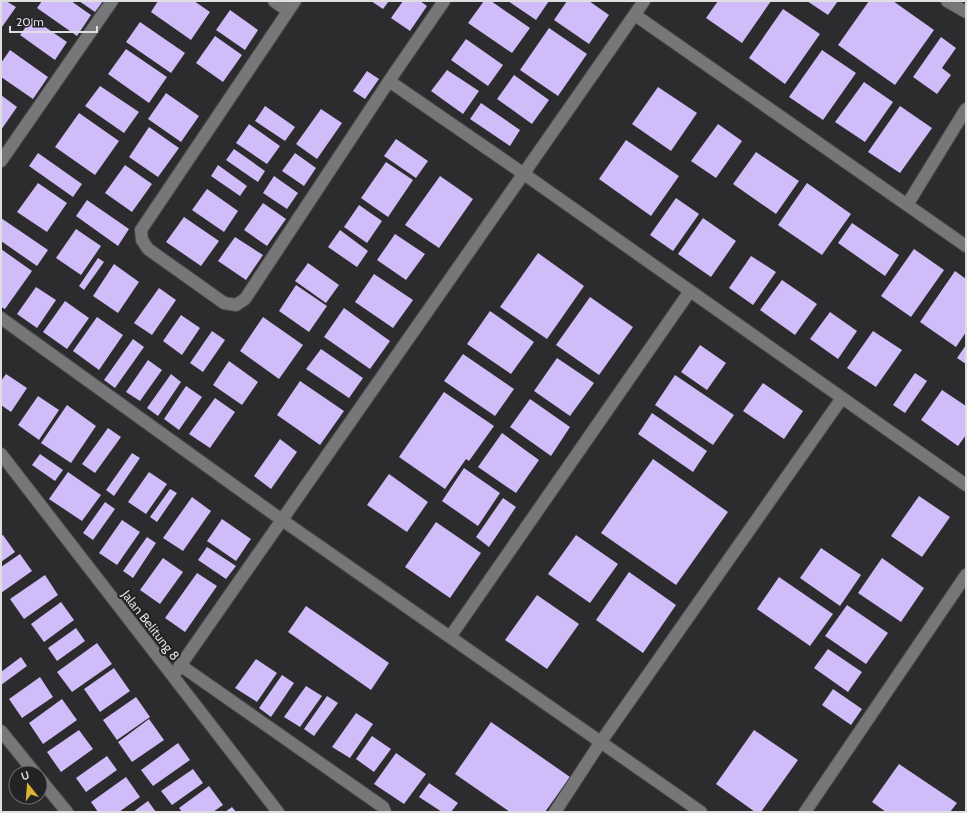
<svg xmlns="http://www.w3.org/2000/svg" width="967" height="813" font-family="Cabin,sans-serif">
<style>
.building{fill:#d0bcf8}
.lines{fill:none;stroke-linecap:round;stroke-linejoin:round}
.minor-casing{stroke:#4a494b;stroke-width:14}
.minor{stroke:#777679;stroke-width:12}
.labels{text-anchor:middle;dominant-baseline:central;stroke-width:4;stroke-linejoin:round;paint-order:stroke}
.street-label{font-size:13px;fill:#dfdee0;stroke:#232224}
</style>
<rect width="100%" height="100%" fill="#2c2b2e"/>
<path class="building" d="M1,1H6L16,7L2,27L1,26Z
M42,1H71L91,15L77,36L37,8Z
M79,1H103L95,12Z
M158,1H194L210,12L191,40L151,12Z
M371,1H389L383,9Z
M403,1H420L427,6L410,31L391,18Z
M484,1H491L530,28L512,53L468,23Z
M508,1H549L536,20Z
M567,1H589L609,15L589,44L554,20Z
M718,1H771L742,43L706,18Z
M807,1H838L828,15Z
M869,1H893L934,30L895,85L838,45Z
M783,9L820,34L785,84L749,58Z
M230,10L258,30L245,50L216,30Z
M32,18L67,42L55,60L20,35Z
M140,22L185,53L171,73L126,42Z
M549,28L587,54L558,96L520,70Z
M215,36L242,55L223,82L196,63Z
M941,37L956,48L942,68L951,75L937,94L913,77Z
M466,39L503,65L488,86L451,60Z
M126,49L167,77L149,103L108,74Z
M10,50L48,77L33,99L1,77V63Z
M822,50L856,73L823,120L789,97Z
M447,70L479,91L463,114L431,91Z
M367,71L379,79L365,99L353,91Z
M514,75L549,100L532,124L497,99Z
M864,82L893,102L865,142L835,122Z
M100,86L139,112L124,133L85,106Z
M658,87L697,113L671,151L632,124Z
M166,93L199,116L181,142L148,119Z
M1,95L17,107L1,130Z
M481,103L520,130L510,146L470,119Z
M265,106L295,127L285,141L255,121Z
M900,106L932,128L900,173L868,152Z
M321,109L342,123L317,159L296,144Z
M79,113L119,141L95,175L55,147Z
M249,124L280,146L267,164L236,143Z
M718,124L742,141L716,178L691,161Z
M149,127L179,148L158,177L129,157Z
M396,139L428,161L416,178L384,156Z
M626,140L679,176L651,216L599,179Z
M234,149L265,171L258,182L226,160Z
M756,152L799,181L776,214L733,184Z
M38,153L82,184L73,197L29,166Z
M295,153L316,168L304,186L282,171Z
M386,162L413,180L388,217L361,198Z
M125,165L152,184L132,212L105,193Z
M218,165L247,186L240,196L211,176Z
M274,176L298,193L287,209L263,193Z
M440,176L473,199L439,248L405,225Z
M38,183L67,203L47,232L17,212Z
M807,183L851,214L822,255L778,225Z
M207,189L238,211L224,232L192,210Z
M676,198L699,214L673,251L650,235Z
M87,200L129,229L118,246L76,216Z
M263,203L286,219L267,246L244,230Z
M359,205L382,221L367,243L344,227Z
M184,217L219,241L201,266L166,242Z
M1,218L48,250L37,266L1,241Z
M703,218L736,241L711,277L678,254Z
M852,223L899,255L885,276L838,243Z
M76,229L101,246L81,275L56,258Z
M340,230L368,251L357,267L328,247Z
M395,234L425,254L406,280L377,260Z
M235,237L263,255L246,280L218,261Z
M1,249L32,271L5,309L1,307Z
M914,249L944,270L911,317L881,296Z
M538,253L584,286L547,339L500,307Z
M751,256L776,272L753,305L729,288Z
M98,258L104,262L84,290L79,286Z
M308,263L339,285L326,303L295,281Z
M114,264L139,282L118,313L93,296Z
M955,271L966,279V332L956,347L920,322Z
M374,274L413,300L393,328L355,302Z
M782,280L817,304L795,335L760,310Z
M296,285L327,306L309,332L279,311Z
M36,287L56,300L37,328L17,314Z
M159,288L176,300L152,335L134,323Z
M590,297L633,327L599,375L556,345Z
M65,301L89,318L67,349L43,332Z
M344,308L390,341L370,369L324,337Z
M490,311L534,342L511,374L467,344Z
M830,312L857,331L838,359L810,339Z
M181,315L200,328L182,355L163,341Z
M97,317L123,335L99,370L73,351Z
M263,317L303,345L279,379L240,351Z
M212,331L225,340L203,372L190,363Z
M873,331L902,350L876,387L847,368Z
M133,339L144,347L115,388L104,380Z
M700,345L726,363L707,390L681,372Z
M966,345V364L957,358Z
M321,349L363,378L349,398L306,369Z
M463,354L514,389L495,416L444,381Z
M557,358L594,383L570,416L534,391Z
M148,360L162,370L140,401L126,392Z
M229,361L258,382L242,405L213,385Z
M915,373L927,381L905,413L893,405Z
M6,374L27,388L11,412L1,405V381Z
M171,374L181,382L158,416L147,408Z
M675,375L734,415L713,445L655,405Z
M300,381L344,411L320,445L277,415Z
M763,383L803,411L784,439L743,411Z
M186,386L202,397L179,430L164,419Z
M942,390L966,406V435L958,446L921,420Z
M444,392L494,426L469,461L466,459L445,489L399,457Z
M38,396L59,410L39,440L18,425Z
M215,398L235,412L210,448L189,434Z
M530,399L570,427L551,456L510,427Z
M67,405L96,426L71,463L41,443Z
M652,413L707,451L693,472L638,434Z
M108,428L121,437L95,473L82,464Z
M502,433L539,460L516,493L478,467Z
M280,439L297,452L271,489L254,476Z
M132,453L140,458L114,496L106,490Z
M40,454L63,470L55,481L32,465Z
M653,459L728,512L676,585L601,533Z
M464,468L500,493L478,526L442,501Z
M68,472L101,495L82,521L49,499Z
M149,472L167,484L146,514L128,502Z
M389,474L428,502L407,532L367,505Z
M170,489L177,493L157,522L150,517Z
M919,496L950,517L922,557L891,536Z
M192,497L211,511L183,551L163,538Z
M503,498L516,507L489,547L476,537Z
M105,502L115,509L93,540L83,533Z
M222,519L251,539L236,561L207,541Z
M122,520L140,532L117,565L99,553Z
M436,522L481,553L450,598L405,567Z
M3,535L15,552L1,562V536Z
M576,535L618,564L590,603L548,574Z
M147,537L156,543L133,578L123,571Z
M207,547L236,566L226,579L198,560Z
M821,548L861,575L840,606L800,578Z
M20,554L32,571L1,593V567Z
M163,558L183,572L160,604L140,590Z
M882,558L924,588L901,622L858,593Z
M629,572L676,605L643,653L596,620Z
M197,573L217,586L185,632L165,618Z
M45,575L58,595L24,619L10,599Z
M779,577L833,614L810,646L757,609Z
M537,595L579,624L547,669L505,640Z
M61,602L74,620L44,642L31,624Z
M847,605L888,633L866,664L825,636Z
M306,606L389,663L371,690L288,632Z
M76,628L85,641L57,661L48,648Z
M97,643L112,664L72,692L57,672Z
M828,649L862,672L848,692L814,668Z
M21,657L27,666L1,685V672Z
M256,659L277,673L257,702L235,688Z
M114,668L130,691L100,712L84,689Z
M282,675L294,683L271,717L259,708Z
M40,677L53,697L22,718L9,699Z
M306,686L322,696L300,727L284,717Z
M833,689L862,709L851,725L822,705Z
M327,696L338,703L314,736L304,729Z
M136,697L150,717L117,740L103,720Z
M62,699L77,720L43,744L29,723Z
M356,713L373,724L350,758L332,747Z
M149,719L164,740L132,762L118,742Z
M491,722L570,777L545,812H510L455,774Z
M79,730L93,749L61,772L47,752Z
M754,730L798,760L761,812H755L716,784Z
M372,736L391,749L374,772L356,759Z
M178,743L190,760L153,786L141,770Z
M396,753L426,774L404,804L374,784Z
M107,756L117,770L86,792L76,778Z
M899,764L957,803L950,812H886L872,802Z
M193,769L203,783L172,805L161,791Z
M126,777L140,797L119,812H98L91,802Z
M429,783L458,803L451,812H442L419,797Z
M209,786L223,805L213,812H182L179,808Z
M148,801L156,812H133Z
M232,807L236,812H225Z"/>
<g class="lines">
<defs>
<path id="minor" d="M274,1L288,11
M295,1L141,230L142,240L148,249L224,303L236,305L245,299L389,81L444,1
M947,1L966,12
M635,15L966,246
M389,81L524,174L966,485
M1,161L112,1
M907,205L966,109
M1,318L282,520L701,812
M1,454L278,812
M450,637L690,291
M180,665L383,807L385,812
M173,676L644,1
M1,731L35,773
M40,779L67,812
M555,812L600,743L842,398
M805,812L966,575"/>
</defs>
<use href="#minor" class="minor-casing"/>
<use href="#minor" class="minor"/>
</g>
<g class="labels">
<g class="street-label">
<text transform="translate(151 625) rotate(52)">Jalan Belitung 8</text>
</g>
</g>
<rect width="967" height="813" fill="none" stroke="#dfdee0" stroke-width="4"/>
<g transform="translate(28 785) rotate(343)"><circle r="19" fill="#232224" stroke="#6e6d6f"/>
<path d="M0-3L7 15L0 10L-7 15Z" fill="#dbb233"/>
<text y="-6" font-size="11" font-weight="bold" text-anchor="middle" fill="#dfdee0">U</text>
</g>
<path d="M10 26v6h87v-6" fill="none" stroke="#dfdee0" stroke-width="2"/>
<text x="16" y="26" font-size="12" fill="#dfdee0" stroke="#232224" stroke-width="3" paint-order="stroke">20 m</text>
</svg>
